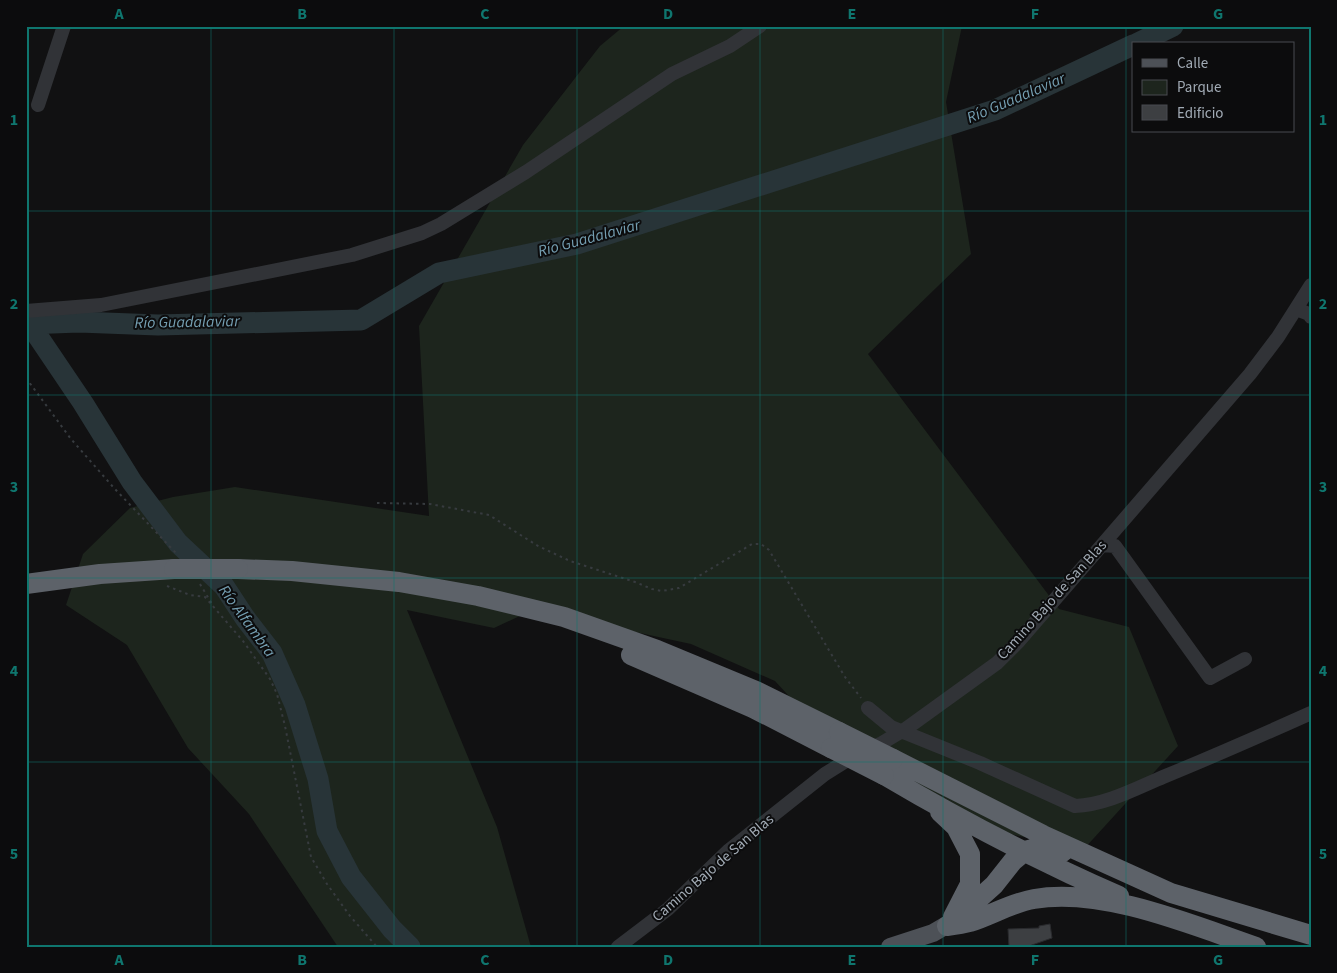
<svg xmlns="http://www.w3.org/2000/svg" width="1337" height="973" font-family="'Source Sans 3',sans-serif">
<style>
.green{fill:#1d251d}
.lines{fill:none;stroke-linecap:round;stroke-linejoin:round}
.river{stroke:#283438;stroke-width:21}
.building{fill:#3d3f42;stroke:#2a2b2e}
.path{stroke:#373b3f;stroke-width:2;stroke-dasharray:2.5 4;stroke-linecap:butt}
.minor{stroke:#313337;stroke-width:14}
.major{stroke:#4d5157;stroke-width:18}
.highway{stroke:#5d6269;stroke-width:20}
.highway-bridge{stroke:#5d6269;stroke-width:20}
.grid{fill:none;stroke:#0f766e;stroke-width:1;stroke-opacity:0.55}
.labels{text-anchor:middle;dominant-baseline:central;stroke-width:4;stroke-linejoin:round;paint-order:stroke}
.street-label{font-size:15px;fill:#a1aab4;stroke:#0c0c0d}
.water-label{font-size:16px;font-style:italic;fill:#759fb2;stroke:#0c0c0d}
.neatline{fill:none;stroke:#0f766e;stroke-width:2}
.grid-label{font-size:16px;text-anchor:middle;font-weight:bold;fill:#0f766e}
</style>
<rect width="100%" height="100%" fill="#111112"/>
<path class="green" d="M624,26H962L946,102L971,254L868,354L1059,609L1129,627L1178,746L1083,850L942,819L848,760L775,681L691,644L533,610L494,628L407,610L497,827L531,947H338L249,814L188,748L127,645L66,605L83,554L130,508L173,497L235,487L429,516L419,326L523,145L600,46Z"/>
<g class="lines">
<path class="river" d="M1136,44L1173,26
M29,323L83,403L132,482L178,543L224,586L245,618L272,653L295,705L318,779L327,831L351,877L392,929L410,947
M26,324L79,322L158,325L361,320L439,273L577,244L995,110L1133,45"/>
</g>
<path class="building" d="M1050,924L1052,938L1029,946L1009,947L1008,929L1039,928V926Z"/>
<g class="lines">
<path class="path" d="M26,378L71,439L114,488L176,553
M377,503L430,504L489,515L538,546L570,561L635,582L652,589L662,591L679,588L752,544H761L769,550L845,677L861,698
M200,584L212,604
M167,586L190,595L205,597L243,641L270,679L277,694L285,726L311,857L327,884L350,916L377,947"/>
<path class="minor" d="M38,105L64,26
M1296,309L1309,314L1311,317
M26,311L101,305L352,255L422,233L441,224L526,172L672,74L730,46L760,26
M1102,545L1115,546L1210,678L1245,659
M868,708L891,727L980,763L1075,806C1105,805 1135,789 1163,777C1212,757 1262,735 1311,713
M618,947L668,909L728,851L825,774L849,759L882,743L907,728L997,663L1019,641L1250,374L1278,337L1311,285"/>
<path class="major" d="M890,947L933,933L945,926"/>
<path class="highway" d="M238,569L292,571L399,582L478,596L564,617L657,650L756,691L839,732
M26,584L100,574L174,569
M631,655L753,708L831,748
M893,759L1043,835L1171,893L1311,935
M884,775C960,820 1039,861 1119,896
M940,812L956,827L970,854V884L953,917
M954,915L974,903L994,885L1013,861L1025,851L1044,846L1063,852
M947,926C955,925 963,924 970,922C992,915 1011,903 1034,899C1102,887 1192,925 1256,947"/>
<path class="highway-bridge" d="M174,569H238
M839,732L893,759
M831,748L884,775"/>
</g>
<path class="grid" d="M211,26V947M394,26V947M577,26V947M760,26V947M943,26V947M1126,26V947M26,211H1311M26,395H1311M26,578H1311M26,762H1311"/>
<g class="labels">
<g class="street-label">
<text transform="translate(1052 600) rotate(-48)">Camino Bajo de San Blas</text>
<text transform="translate(713 868) rotate(-41)">Camino Bajo de San Blas</text>
</g>
<g class="water-label">
<text transform="translate(1016 98) rotate(-23)">Río Guadalaviar</text>
<text transform="translate(589 238) rotate(-15)">Río Guadalaviar</text>
<text transform="translate(187 322) rotate(-1)">Río Guadalaviar</text>
<text transform="translate(247 621) rotate(54)">Río Alfambra</text>
</g>
</g>
<rect width="1337" height="973" fill="none" stroke="#0c0c0d" stroke-width="55"/>
<rect x="1132" y="42" width="162" height="90" fill="#0c0c0d" stroke="#484b50"/>
<rect x="1142" y="59" width="25" height="8" fill="#4d5157" stroke="#484b50"/>
<text x="1177" y="68" font-size="15" fill="#a1aab4">Calle</text>
<rect x="1142" y="80" width="25" height="15" fill="#1d251d" stroke="#484b50"/>
<text x="1177" y="92" font-size="15" fill="#a1aab4">Parque</text>
<rect x="1142" y="105" width="25" height="15" fill="#3d3f42" stroke="#484b50"/>
<text x="1177" y="118" font-size="15" fill="#a1aab4">Edificio</text>
<rect x="28" y="28" width="1282" height="918" class="neatline"/>
<g class="grid-label">
<text x="119" y="19">A</text>
<text x="302" y="19">B</text>
<text x="485" y="19">C</text>
<text x="668" y="19">D</text>
<text x="852" y="19">E</text>
<text x="1035" y="19">F</text>
<text x="1218" y="19">G</text>
<text x="14" y="125">1</text>
<text x="1323" y="125">1</text>
<text x="14" y="309">2</text>
<text x="1323" y="309">2</text>
<text x="14" y="492">3</text>
<text x="1323" y="492">3</text>
<text x="14" y="676">4</text>
<text x="1323" y="676">4</text>
<text x="14" y="859">5</text>
<text x="1323" y="859">5</text>
<text x="119" y="965">A</text>
<text x="302" y="965">B</text>
<text x="485" y="965">C</text>
<text x="668" y="965">D</text>
<text x="852" y="965">E</text>
<text x="1035" y="965">F</text>
<text x="1218" y="965">G</text>
</g>
</svg>
